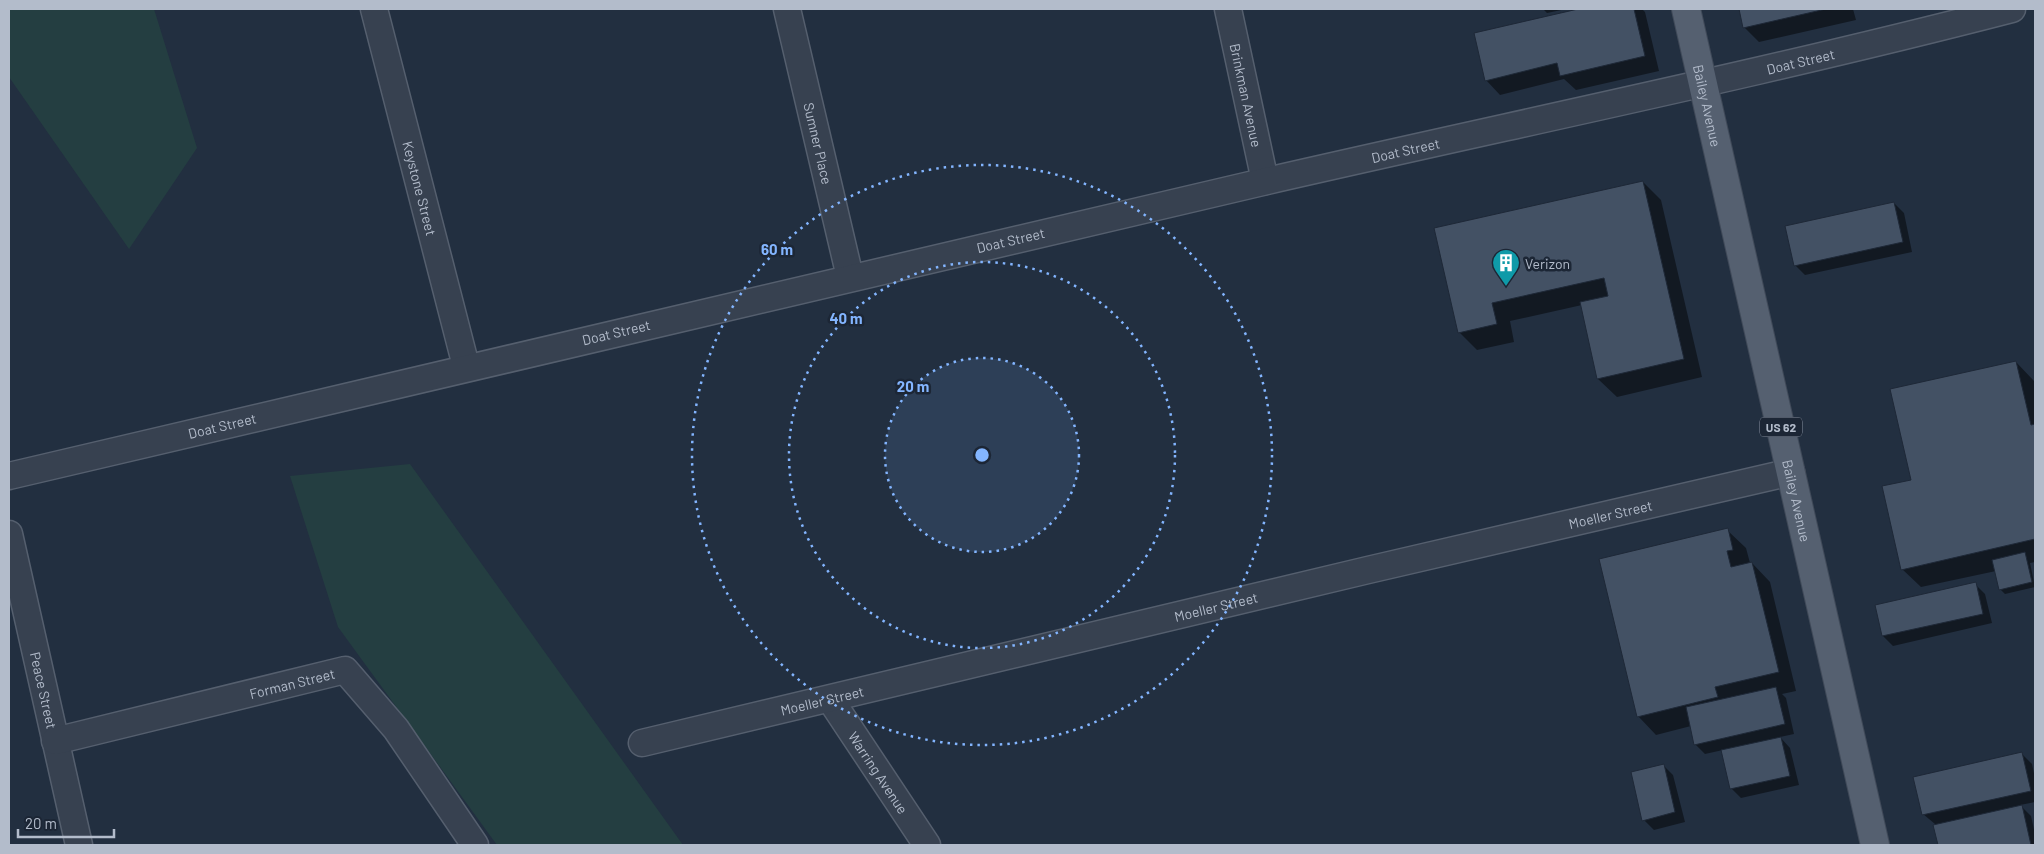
<svg xmlns="http://www.w3.org/2000/svg" width="2044" height="854" font-family="Barlow,sans-serif">
<style>
.green{fill:#243e41}
.shadow{fill:#0007}
.building{fill:#435164;stroke:#1e2837}
.lines{fill:none;stroke-linecap:round;stroke-linejoin:round}
.street-casing{stroke:#555f6e;stroke-width:29}
.primary-casing{stroke:#404a59;stroke-width:30}
.street{stroke:#374150;stroke-width:26}
.primary{stroke:#556070;stroke-width:28}
.ring{fill:none;stroke:#83b5ff;stroke-width:2.5;stroke-dasharray:2.5 5}
.labels{text-anchor:middle;dominant-baseline:central;stroke-width:5;stroke-linejoin:round;paint-order:stroke}
.shield{fill:#1c2635;stroke:#868f9e;stroke-width:1}
.shield-label{font-size:12px;font-weight:bold;fill:#b3bccb}
.street-label{font-size:14px;fill:#b3bccb;stroke:#1c2635}
.poi-label{font-size:14px;fill:#b3bccb;stroke:#1c2635;text-anchor:start}
.centre{fill:#83b5ff;stroke:#1c2635;stroke-width:2.5}
.ring-label{font-size:15px;text-anchor:middle;font-weight:bold;fill:#83b5ff;stroke:#1c2635;stroke-width:5;stroke-linejoin:round;paint-order:stroke}
</style>
<rect width="100%" height="100%" fill="#222f40"/>
<path class="green" d="M9,9H154L197,148L129,249L9,77Z
M410,464L683,845H497L338,627L290,476Z"/>
<path class="shadow" d="M1543,9H1566L1547,13Z
M1583,9H1642L1645,12L1659,71L1576,90L1564,79L1500,95L1486,80L1475,34Z
M1740,9H1853L1856,20L1759,42L1744,27Z
M1643,182L1661,200L1702,377L1617,397L1598,379L1582,305L1510,321L1514,342L1477,350L1459,332L1436,229Z
M1894,203L1904,213L1912,252L1805,275L1795,265Z
M2016,362L2034,381L2035,386V562L2030,563L2035,587L2005,594L2000,589L1996,571L1921,587L1902,569L1912,481Z
M1727,530L1746,548L1750,563H1752L1770,582L1796,691L1782,694L1786,698L1794,734L1780,737L1790,748L1799,785L1741,798L1731,788L1723,750L1705,754L1695,744L1691,726L1656,735L1638,716Z
M1975,584L1985,594L1992,623L1893,646L1883,636Z
M2022,754L2032,764L2035,778V802L2020,805L2031,816L2035,834V845H1939L1935,824L1923,814Z
M1663,765L1673,775L1685,822L1654,830L1644,820Z"/>
<path class="building" d="M1578,9H1634L1645,56L1560,76L1557,63L1485,81L1474,33Z
M1739,9H1826L1743,28Z
M1643,181L1684,359L1597,379L1580,302L1608,296L1604,278L1492,303L1497,324L1458,333L1434,228Z
M1894,202L1903,242L1794,266L1785,226Z
M2016,361L2031,425L2035,424V539L1901,570L1882,486L1911,480L1890,389Z
M1728,528L1733,550L1727,551L1731,567L1752,562L1779,672L1715,687L1718,697L1637,717L1599,559Z
M2025,552L2032,582L1999,590L1992,560Z
M1976,582L1983,614L1882,636L1875,605Z
M1776,687L1785,724L1694,745L1686,707Z
M1781,737L1790,776L1730,789L1721,750Z
M2022,752L2031,791L1922,815L1913,777Z
M1664,764L1675,812L1642,821L1631,772Z
M2022,805L2031,845H1938L1933,825Z"/>
<g class="lines">
<defs>
<g id="street">
<path id="s1" d="M374,9L466,366"/>
<path id="s2" d="M787,9L850,277"/>
<path id="s3" d="M1228,9L1265,181"/>
<path id="s4" d="M9,476C428,376 847,276 1267,181C1515,124 1765,73 2012,9"/>
<path id="s5" d="M9,534L79,845"/>
<path id="s6" d="M830,699L927,845"/>
<path id="s7" d="M55,741L345,670L396,729L475,845"/>
<path id="s8" d="M642,743L1368,570L1791,472"/>
</g>
<g id="primary">
<path id="s9" d="M1686,9L1875,845"/>
</g>
</defs>
<use href="#street" class="street-casing"/>
<use href="#primary" class="primary-casing"/>
<use href="#street" class="street"/>
<use href="#primary" class="primary"/>
</g>
<circle cx="982" cy="455" r="97" fill="#83b5ff" fill-opacity=".12"/>
<g class="ring">
<circle cx="982" cy="455" r="97"/>
<circle cx="982" cy="455" r="193"/>
<circle cx="982" cy="455" r="290"/>
</g>
<defs>
<symbol id="building-pin" viewBox="-11 -11 22 30"><path d="M0 17L-7.5 6A9.5 9.5 0 1 1 7.5 6Z" fill="#0f9aa8" stroke="#1c2635"/><path d="M-4-6H4V6H1V3H-1V6H-4ZM-2.5-4.3h1.7v1.8h-1.7ZM.8-4.3h1.7v1.8H.8ZM-2.5-1h1.7V.8h-1.7ZM.8-1h1.7V.8H.8Z" fill="#fff"/></symbol>
</defs>
<g fill-rule="evenodd">
<use href="#building-pin" x="1490" y="247" width="32" height="43"/>
</g>
<g class="labels">
<rect class="shield" x="1760" y="417.5" width="42" height="19" rx="4"/>
<g class="shield-label">
<text x="1781" y="427">US 62</text>
</g>
<g class="street-label">
<text stroke="none"><textPath href="#s4" startOffset="1839">Doat Street</textPath></text>
<text stroke="none"><textPath href="#s3" startOffset="88">Brinkman Avenue</textPath></text>
<text stroke="none"><textPath href="#s9" startOffset="99">Bailey Avenue</textPath></text>
<text stroke="none"><textPath href="#s2" startOffset="138">Sumner Place</textPath></text>
<text stroke="none"><textPath href="#s4" startOffset="1434">Doat Street</textPath></text>
<text stroke="none"><textPath href="#s1" startOffset="185">Keystone Street</textPath></text>
<text stroke="none"><textPath href="#s4" startOffset="1029">Doat Street</textPath></text>
<text stroke="none"><textPath href="#s4" startOffset="624">Doat Street</textPath></text>
<text stroke="none"><textPath href="#s4" startOffset="219">Doat Street</textPath></text>
<text stroke="none"><textPath href="#s9" startOffset="504">Bailey Avenue</textPath></text>
<text stroke="none"><textPath href="#s8" startOffset="995">Moeller Street</textPath></text>
<text stroke="none"><textPath href="#s8" startOffset="590">Moeller Street</textPath></text>
<text stroke="none"><textPath href="#s7" startOffset="244">Forman Street</textPath></text>
<text stroke="none"><textPath href="#s5" startOffset="160">Peace Street</textPath></text>
<text stroke="none"><textPath href="#s8" startOffset="185">Moeller Street</textPath></text>
<text stroke="none"><textPath href="#s6" startOffset="88">Warring Avenue</textPath></text>
</g>
<g class="poi-label">
<text x="1525" y="263">Verizon</text>
</g>
</g>
<circle cx="982" cy="455" r="8" class="centre"/>
<g class="ring-label">
<text x="777" y="255">60 m</text>
<text x="846" y="324">40 m</text>
<text x="913" y="392">20 m</text>
</g>
<rect width="2044" height="854" fill="none" stroke="#b3bccb" stroke-width="20"/>
<path d="M18 829v8h96v-8" fill="none" stroke="#b3bccb" stroke-width="2.5"/>
<text x="25" y="829" font-size="15" fill="#b3bccb" stroke="#1c2635" stroke-width="4" paint-order="stroke">20 m</text>
</svg>
